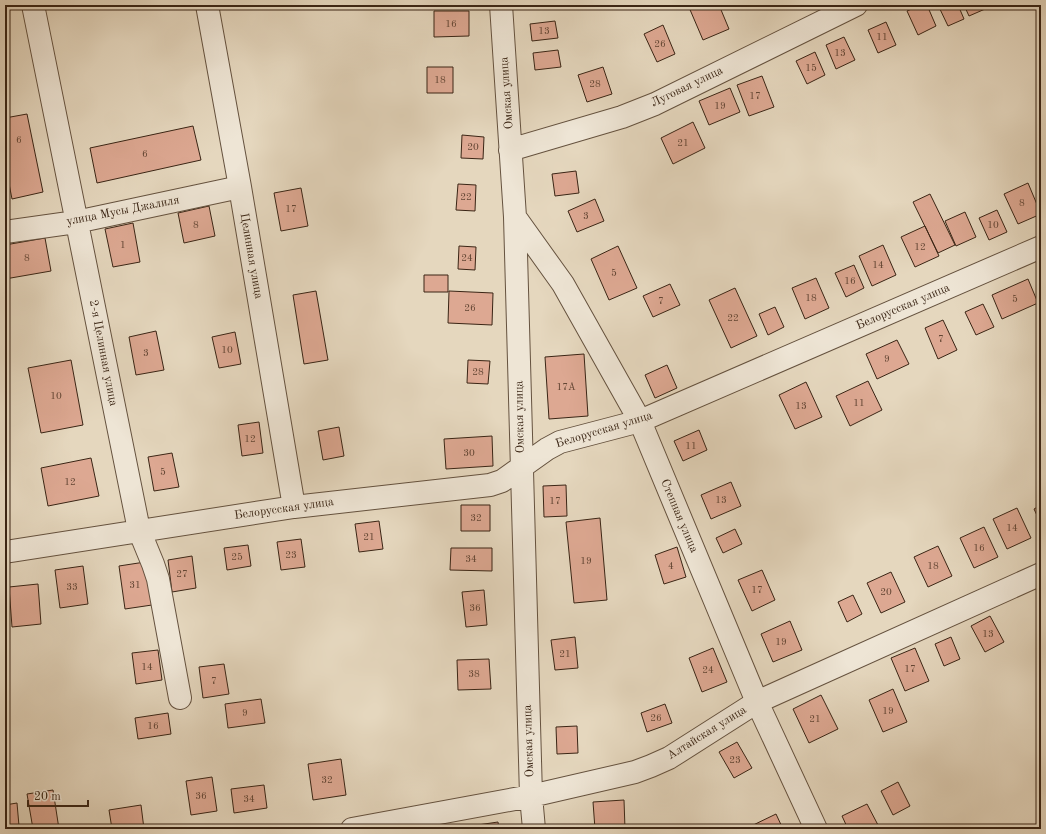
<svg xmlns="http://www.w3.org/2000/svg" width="1046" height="834" font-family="'Old Standard TT',serif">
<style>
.building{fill:#dda892;stroke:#3a2515}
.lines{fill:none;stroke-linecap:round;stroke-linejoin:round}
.minor-casing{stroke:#65523f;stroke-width:24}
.minor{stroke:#eee5d5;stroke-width:22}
.labels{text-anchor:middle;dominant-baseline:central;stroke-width:3;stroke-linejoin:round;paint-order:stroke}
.number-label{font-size:10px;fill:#634634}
.street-label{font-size:12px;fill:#3a2515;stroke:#eee5d5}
</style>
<rect width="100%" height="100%" fill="#e5d7be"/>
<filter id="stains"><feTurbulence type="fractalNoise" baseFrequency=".005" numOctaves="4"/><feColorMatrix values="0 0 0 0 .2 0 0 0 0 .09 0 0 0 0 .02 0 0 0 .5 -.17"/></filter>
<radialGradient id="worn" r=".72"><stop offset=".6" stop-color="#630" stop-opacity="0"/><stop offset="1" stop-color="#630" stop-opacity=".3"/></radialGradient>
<path class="building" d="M102,5H124L103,9Z
M688,5H719L729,29L703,40Z
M921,5H927L936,26L918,35L907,11Z
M938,5H958L964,19L948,26Z
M964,5H992V6L969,16Z
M434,11H469V36L434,37Z
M555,21L558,38L532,41L530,24Z
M886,22L896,45L878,53L868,30Z
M663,25L675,54L657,62L644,34Z
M844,37L855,60L836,69L826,45Z
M558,50L561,67L535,70L533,53Z
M815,52L825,75L807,84L796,61Z
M427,67H453V93H427Z
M603,67L612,94L587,102L578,75Z
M762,76L774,107L749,116L737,85Z
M730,88L740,112L709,125L699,101Z
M27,114L43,192L12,199L5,163V118Z
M693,122L705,148L673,164L661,138Z
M193,126L201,160L97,183L90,148Z
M462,135L484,137L483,159L461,158Z
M576,171L579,193L555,196L552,174Z
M1028,183L1041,214L1018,224L1004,194Z
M458,184L476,185L475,211L456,210Z
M301,188L308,226L281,231L274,193Z
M930,194L955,245L938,253L913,202Z
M595,199L604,221L577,232L568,211Z
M209,206L215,236L184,243L178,213Z
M997,210L1007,232L989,240L979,218Z
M965,212L976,237L956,246L945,221Z
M133,223L140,262L113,267L105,229Z
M925,226L939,256L915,267L901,237Z
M45,238L51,271L5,279V245Z
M883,245L896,275L872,286L859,256Z
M459,246L476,247L475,270L458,269Z
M618,246L637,288L609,300L591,259Z
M854,265L864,288L846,297L835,273Z
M424,275H448V292H424Z
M816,278L829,308L805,319L792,288Z
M1028,279L1038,303L1002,319L992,295Z
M670,284L680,305L653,317L643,296Z
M735,288L757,336L731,348L709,300Z
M316,291L328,360L304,364L293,295Z
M449,291L493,293L492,325L448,323Z
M983,304L994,327L976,335L965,312Z
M775,307L784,327L768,335L759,314Z
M943,320L957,350L938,359L925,328Z
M156,331L164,370L136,375L129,337Z
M235,332L241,364L219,368L212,337Z
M897,340L909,364L877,379L866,354Z
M584,354L588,416L549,419L545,357Z
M71,360L83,425L41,433L28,368Z
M468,360L490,361L488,384L467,383Z
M667,365L677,388L655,398L645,375Z
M868,381L882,410L850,426L836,396Z
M806,382L822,417L795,429L779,395Z
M259,422L263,453L242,456L238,425Z
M339,427L344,456L323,460L318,431Z
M699,430L707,450L683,461L674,441Z
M492,436L493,466L446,469L444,439Z
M172,453L179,487L154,491L148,457Z
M91,458L99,496L48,506L41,468Z
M731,482L741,506L711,519L701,495Z
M566,485L567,516L544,517L543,486Z
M461,505H490V531H461Z
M1041,505V524L1034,509Z
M1017,508L1031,538L1007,549L993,519Z
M600,518L607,600L574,603L566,522Z
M379,521L383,549L359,552L355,524Z
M984,527L998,557L974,568L960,538Z
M735,529L742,544L723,553L716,538Z
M301,539L305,567L281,570L277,542Z
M248,545L251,566L227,570L224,548Z
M938,546L952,576L928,587L914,557Z
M677,547L686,577L664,584L655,555Z
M451,548H492V571L450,570Z
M192,556L196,588L172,592L168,560Z
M145,562L152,605L125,609L119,566Z
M83,566L88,604L60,608L55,570Z
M762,570L775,600L752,611L738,580Z
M891,572L905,602L881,613L867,583Z
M38,584L41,624L12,627L9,587Z
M484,590L487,625L466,627L462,592Z
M853,595L862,614L847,622L838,602Z
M990,616L1004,642L985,652L971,626Z
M790,621L802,650L773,662L761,634Z
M575,637L578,668L555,670L551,640Z
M951,637L960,659L944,666L935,644Z
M713,648L727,682L702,692L689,658Z
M915,648L929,681L905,691L891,658Z
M158,650L162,680L136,684L132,653Z
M489,659L491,689L458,690L457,660Z
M224,664L229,694L203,698L199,667Z
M893,689L907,722L883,732L869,700Z
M821,695L838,729L809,743L793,709Z
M261,699L265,723L228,728L225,704Z
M665,704L672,723L647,732L641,713Z
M168,713L171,734L138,739L135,718Z
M577,726L578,753L557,754L556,727Z
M737,742L752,768L734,778L719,752Z
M341,759L346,795L313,800L308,764Z
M212,777L217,811L191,815L186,781Z
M898,782L910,806L893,815L881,791Z
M264,785L267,808L234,813L231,789Z
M53,790L59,829H33L27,794Z
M624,800L625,829H595L593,802Z
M17,803L19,826L5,828V805Z
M867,804L878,825L870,829H848L842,816Z
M141,805L144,829H112L109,810Z
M776,814L783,829H745Z
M498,822L499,829H464V827Z"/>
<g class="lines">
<defs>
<path id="minor" d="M33,5L139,530L153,564L158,579L180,698
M207,5L240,187L294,507
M501,5L515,217L531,796L534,829
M510,150L622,117L655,104L856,5
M515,217L563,284L640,421L757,702L816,829
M5,232L76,222L240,187
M5,552L294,507L490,485L502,481L547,449L560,442L640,421L1041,247
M352,829L531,796L635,772L651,766L669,758L757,702L1041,574"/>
</defs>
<use href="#minor" class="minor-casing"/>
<use href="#minor" class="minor"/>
</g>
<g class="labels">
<g class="number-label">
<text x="451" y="24">16</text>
<text x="544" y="31">13</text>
<text x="882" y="37">11</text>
<text x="660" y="44">26</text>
<text x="840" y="53">13</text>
<text x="811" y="68">15</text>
<text x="440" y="80">18</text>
<text x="595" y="84">28</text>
<text x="755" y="96">17</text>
<text x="720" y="106">19</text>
<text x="19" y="140">6</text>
<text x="683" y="143">21</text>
<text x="473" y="147">20</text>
<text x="145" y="154">6</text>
<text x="466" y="197">22</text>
<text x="1022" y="203">8</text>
<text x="291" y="209">17</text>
<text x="586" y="216">3</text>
<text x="196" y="225">8</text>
<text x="993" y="225">10</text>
<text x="123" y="245">1</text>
<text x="920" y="247">12</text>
<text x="27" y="258">8</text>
<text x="467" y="258">24</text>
<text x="878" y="265">14</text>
<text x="614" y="273">5</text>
<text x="850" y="281">16</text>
<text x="811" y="298">18</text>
<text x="1015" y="299">5</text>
<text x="661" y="301">7</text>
<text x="470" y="308">26</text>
<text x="733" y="318">22</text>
<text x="941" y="339">7</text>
<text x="227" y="350">10</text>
<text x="146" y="353">3</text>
<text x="887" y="359">9</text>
<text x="478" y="372">28</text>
<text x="566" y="387">17А</text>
<text x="56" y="396">10</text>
<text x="859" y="403">11</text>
<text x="801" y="406">13</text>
<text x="250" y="439">12</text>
<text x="691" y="446">11</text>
<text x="469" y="453">30</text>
<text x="163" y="472">5</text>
<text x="70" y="482">12</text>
<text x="721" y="500">13</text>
<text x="555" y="501">17</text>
<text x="476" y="518">32</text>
<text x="1012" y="528">14</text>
<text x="369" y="537">21</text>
<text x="979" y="548">16</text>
<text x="291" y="555">23</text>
<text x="237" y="557">25</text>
<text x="471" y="559">34</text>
<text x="586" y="561">19</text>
<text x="671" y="566">4</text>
<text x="933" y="566">18</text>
<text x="182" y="574">27</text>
<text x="135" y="585">31</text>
<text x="72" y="587">33</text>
<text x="757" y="590">17</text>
<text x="886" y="592">20</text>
<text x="475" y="608">36</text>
<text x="988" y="634">13</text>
<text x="781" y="642">19</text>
<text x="565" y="654">21</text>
<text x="147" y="667">14</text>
<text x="910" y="669">17</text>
<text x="708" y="670">24</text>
<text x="474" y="674">38</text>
<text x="214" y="681">7</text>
<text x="888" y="711">19</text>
<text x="245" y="713">9</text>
<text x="656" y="718">26</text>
<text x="815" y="719">21</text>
<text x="153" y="726">16</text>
<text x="735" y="760">23</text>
<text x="327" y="780">32</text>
<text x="201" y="796">36</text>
<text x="249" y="799">34</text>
</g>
<g class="street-label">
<text transform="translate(687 87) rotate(-26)">Луговая улица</text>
<text transform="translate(507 93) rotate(-94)">Омская улица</text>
<text transform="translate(123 211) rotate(-11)">улица Мусы Джалиля</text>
<text transform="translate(251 256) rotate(80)">Целинная улица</text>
<text transform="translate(903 307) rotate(-23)">Белорусская улица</text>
<text transform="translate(103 353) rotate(79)">2-я Целинная улица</text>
<text transform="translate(520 417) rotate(-91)">Омская улица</text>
<text transform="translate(604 430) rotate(-17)">Белорусская улица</text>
<text transform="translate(284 509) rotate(-8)">Белорусская улица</text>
<text transform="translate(679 516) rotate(67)">Степная улица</text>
<text transform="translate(707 733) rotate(-32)">Алтайская улица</text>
<text transform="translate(529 741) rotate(-92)">Омская улица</text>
</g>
</g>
<rect width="1046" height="834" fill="none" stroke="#e5d7be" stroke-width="20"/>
<rect x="6" y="6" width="1034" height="822" fill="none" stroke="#3a2515" stroke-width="2"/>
<rect x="10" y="10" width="1026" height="814" fill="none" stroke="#3a2515"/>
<path d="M28 800v6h60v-6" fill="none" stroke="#3a2515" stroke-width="2"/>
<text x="34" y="800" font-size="12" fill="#3a2515" stroke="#eee5d5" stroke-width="3" paint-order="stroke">20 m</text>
<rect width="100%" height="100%" filter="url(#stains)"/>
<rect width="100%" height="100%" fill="url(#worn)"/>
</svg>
